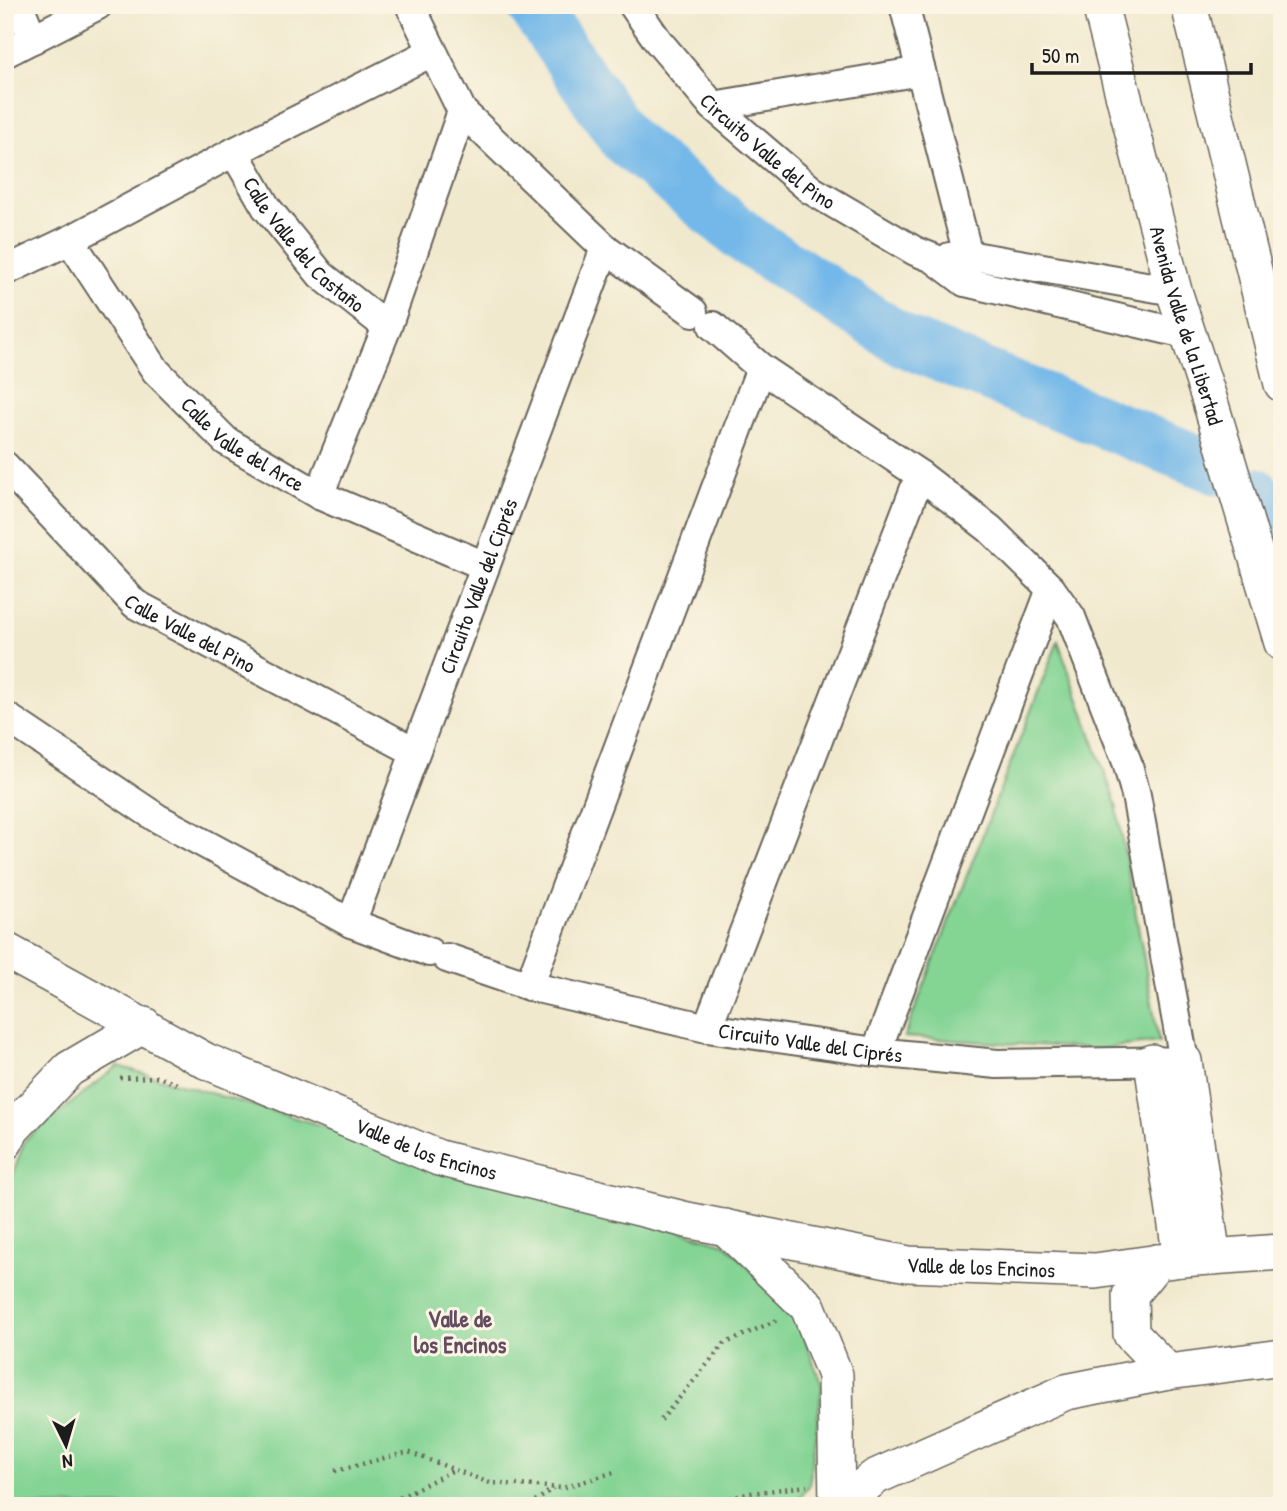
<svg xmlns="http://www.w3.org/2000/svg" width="1287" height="1511" font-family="'Patrick Hand',sans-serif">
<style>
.green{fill:#84d494;stroke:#507858;stroke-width:2}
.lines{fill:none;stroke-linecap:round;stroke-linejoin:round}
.river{stroke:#73b8e9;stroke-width:52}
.minor-casing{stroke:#67645a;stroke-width:32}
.tertiary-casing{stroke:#67645a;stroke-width:38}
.path{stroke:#67645a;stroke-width:4.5;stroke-dasharray:2 5;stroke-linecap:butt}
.minor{stroke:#fff;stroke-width:28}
.tertiary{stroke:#fff;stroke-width:35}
.labels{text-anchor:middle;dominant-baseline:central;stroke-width:6;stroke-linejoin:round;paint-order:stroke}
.street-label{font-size:21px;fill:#1c1c1c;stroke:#fcf5e5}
.neighbourhood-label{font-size:23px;font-weight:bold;fill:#644c60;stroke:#fcf5e5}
</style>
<rect width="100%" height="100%" fill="#fcf5e5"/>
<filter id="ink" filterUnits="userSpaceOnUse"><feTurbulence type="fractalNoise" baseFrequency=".0143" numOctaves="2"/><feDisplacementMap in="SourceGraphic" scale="14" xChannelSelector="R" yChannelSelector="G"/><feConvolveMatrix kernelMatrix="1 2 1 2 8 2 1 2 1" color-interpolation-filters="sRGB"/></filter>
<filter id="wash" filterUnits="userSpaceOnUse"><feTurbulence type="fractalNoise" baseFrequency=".00686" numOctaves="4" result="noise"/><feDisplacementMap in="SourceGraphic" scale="28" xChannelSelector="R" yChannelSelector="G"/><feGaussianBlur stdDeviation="1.57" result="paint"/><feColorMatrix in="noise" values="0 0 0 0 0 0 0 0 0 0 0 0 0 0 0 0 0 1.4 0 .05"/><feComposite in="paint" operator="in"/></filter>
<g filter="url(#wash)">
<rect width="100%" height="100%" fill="#f1e9ce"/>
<path class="green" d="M1058,641L1116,804L1159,1042L1099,1049L904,1037Z
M118,1066L726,1244L797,1318L822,1386L809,1486L792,1506H5V1196L25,1140Z"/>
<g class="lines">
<path class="river" d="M532,5L625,140L749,241L903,341L1218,469
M1255,493L1279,514L1282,525"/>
</g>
</g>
<g filter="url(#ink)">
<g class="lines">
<defs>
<g id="minor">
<path d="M19,5L33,39"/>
<path d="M410,5L462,111L605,248L693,312"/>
<path id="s1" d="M633,5L658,41L713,106L811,190L915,251L933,258L965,282L1189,335"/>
<path d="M904,5L968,255L965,282"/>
<path d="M5,53L98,5"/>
<path d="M713,106L921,71"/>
<path id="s2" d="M234,152L266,207L321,275L387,327"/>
<path id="s3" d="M70,240L156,371L226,441L319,495L485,566"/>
<path d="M950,257L968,255L1174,291"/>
<path d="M5,271L70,240L234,152L432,52"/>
<path id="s4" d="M5,466L135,604L414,751"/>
<path d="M319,495L387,327L462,111"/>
<path d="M5,716L157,818L351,923L429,952"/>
<path id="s5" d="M351,923L605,248"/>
<path id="s6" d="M447,958L529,986L707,1028L876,1052L997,1064L1184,1061L1136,795L1127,762L1071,617L1051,589L990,529L920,475L761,368L713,326"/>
<path d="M529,986L761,368"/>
<path d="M707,1028L920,475"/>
<path d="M876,1052L1051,589"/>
</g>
<g id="tertiary">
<path id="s7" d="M1100,5L1174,291L1209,398L1282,643"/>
<path d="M1189,5L1282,384"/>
<path id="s8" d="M5,950L206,1061L439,1158L687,1220L908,1264L1095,1271L1181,1259L1282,1252"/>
<path d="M1184,1061L1213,1257"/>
<path d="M1152,1062L1181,1259"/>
<path d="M5,1142L12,1129L69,1069L144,1025"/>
<path d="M725,1227L808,1307L835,1375L837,1506"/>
<path d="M1157,1262L1130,1295L1131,1334L1168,1372"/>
<path d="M839,1506L875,1477L1066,1392L1168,1372L1282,1357"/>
</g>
</defs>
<use href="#minor" class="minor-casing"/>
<use href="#tertiary" class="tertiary-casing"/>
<path class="path" d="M120,1078L158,1077L177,1084
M5,1187L12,1172
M661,1420L724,1344L777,1320
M335,1471L408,1452L490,1483L563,1488L618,1471
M390,1506L392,1501L454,1470
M530,1506L553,1488
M696,1506L751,1493L807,1486"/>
<use href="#minor" class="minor"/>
<use href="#tertiary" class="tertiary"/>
</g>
</g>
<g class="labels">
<g class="street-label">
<text stroke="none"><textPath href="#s1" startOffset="200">Circuito Valle del Pino</textPath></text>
<text stroke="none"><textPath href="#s2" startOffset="117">Calle Valle del Castaño</textPath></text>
<text stroke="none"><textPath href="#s7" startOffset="332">Avenida Valle de la Libertad</textPath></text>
<text stroke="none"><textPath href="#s3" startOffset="271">Calle Valle del Arce</textPath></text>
<text stroke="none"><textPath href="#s5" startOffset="360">Circuito Valle del Ciprés</textPath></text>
<text stroke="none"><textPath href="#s4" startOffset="252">Calle Valle del Pino</textPath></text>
<text stroke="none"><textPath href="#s6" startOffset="374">Circuito Valle del Ciprés</textPath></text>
<text stroke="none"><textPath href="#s8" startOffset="467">Valle de los Encinos</textPath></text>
<text stroke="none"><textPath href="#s8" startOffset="1036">Valle de los Encinos</textPath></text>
</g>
<g class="neighbourhood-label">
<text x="460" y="1318">Valle de<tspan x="460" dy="26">los Encinos</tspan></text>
</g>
</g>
<rect width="1287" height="1511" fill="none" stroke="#fcf5e5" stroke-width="28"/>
<g transform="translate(66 1445) rotate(175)" stroke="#fcf5e5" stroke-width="5" paint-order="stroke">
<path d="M0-5L12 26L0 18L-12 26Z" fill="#1c1c1c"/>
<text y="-10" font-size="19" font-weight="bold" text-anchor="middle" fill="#1c1c1c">N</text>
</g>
<path d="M1032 63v10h219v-10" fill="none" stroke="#1c1c1c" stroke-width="3.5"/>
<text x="1042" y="63" font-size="21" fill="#1c1c1c" stroke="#fcf5e5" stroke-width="5" paint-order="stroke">50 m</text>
</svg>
